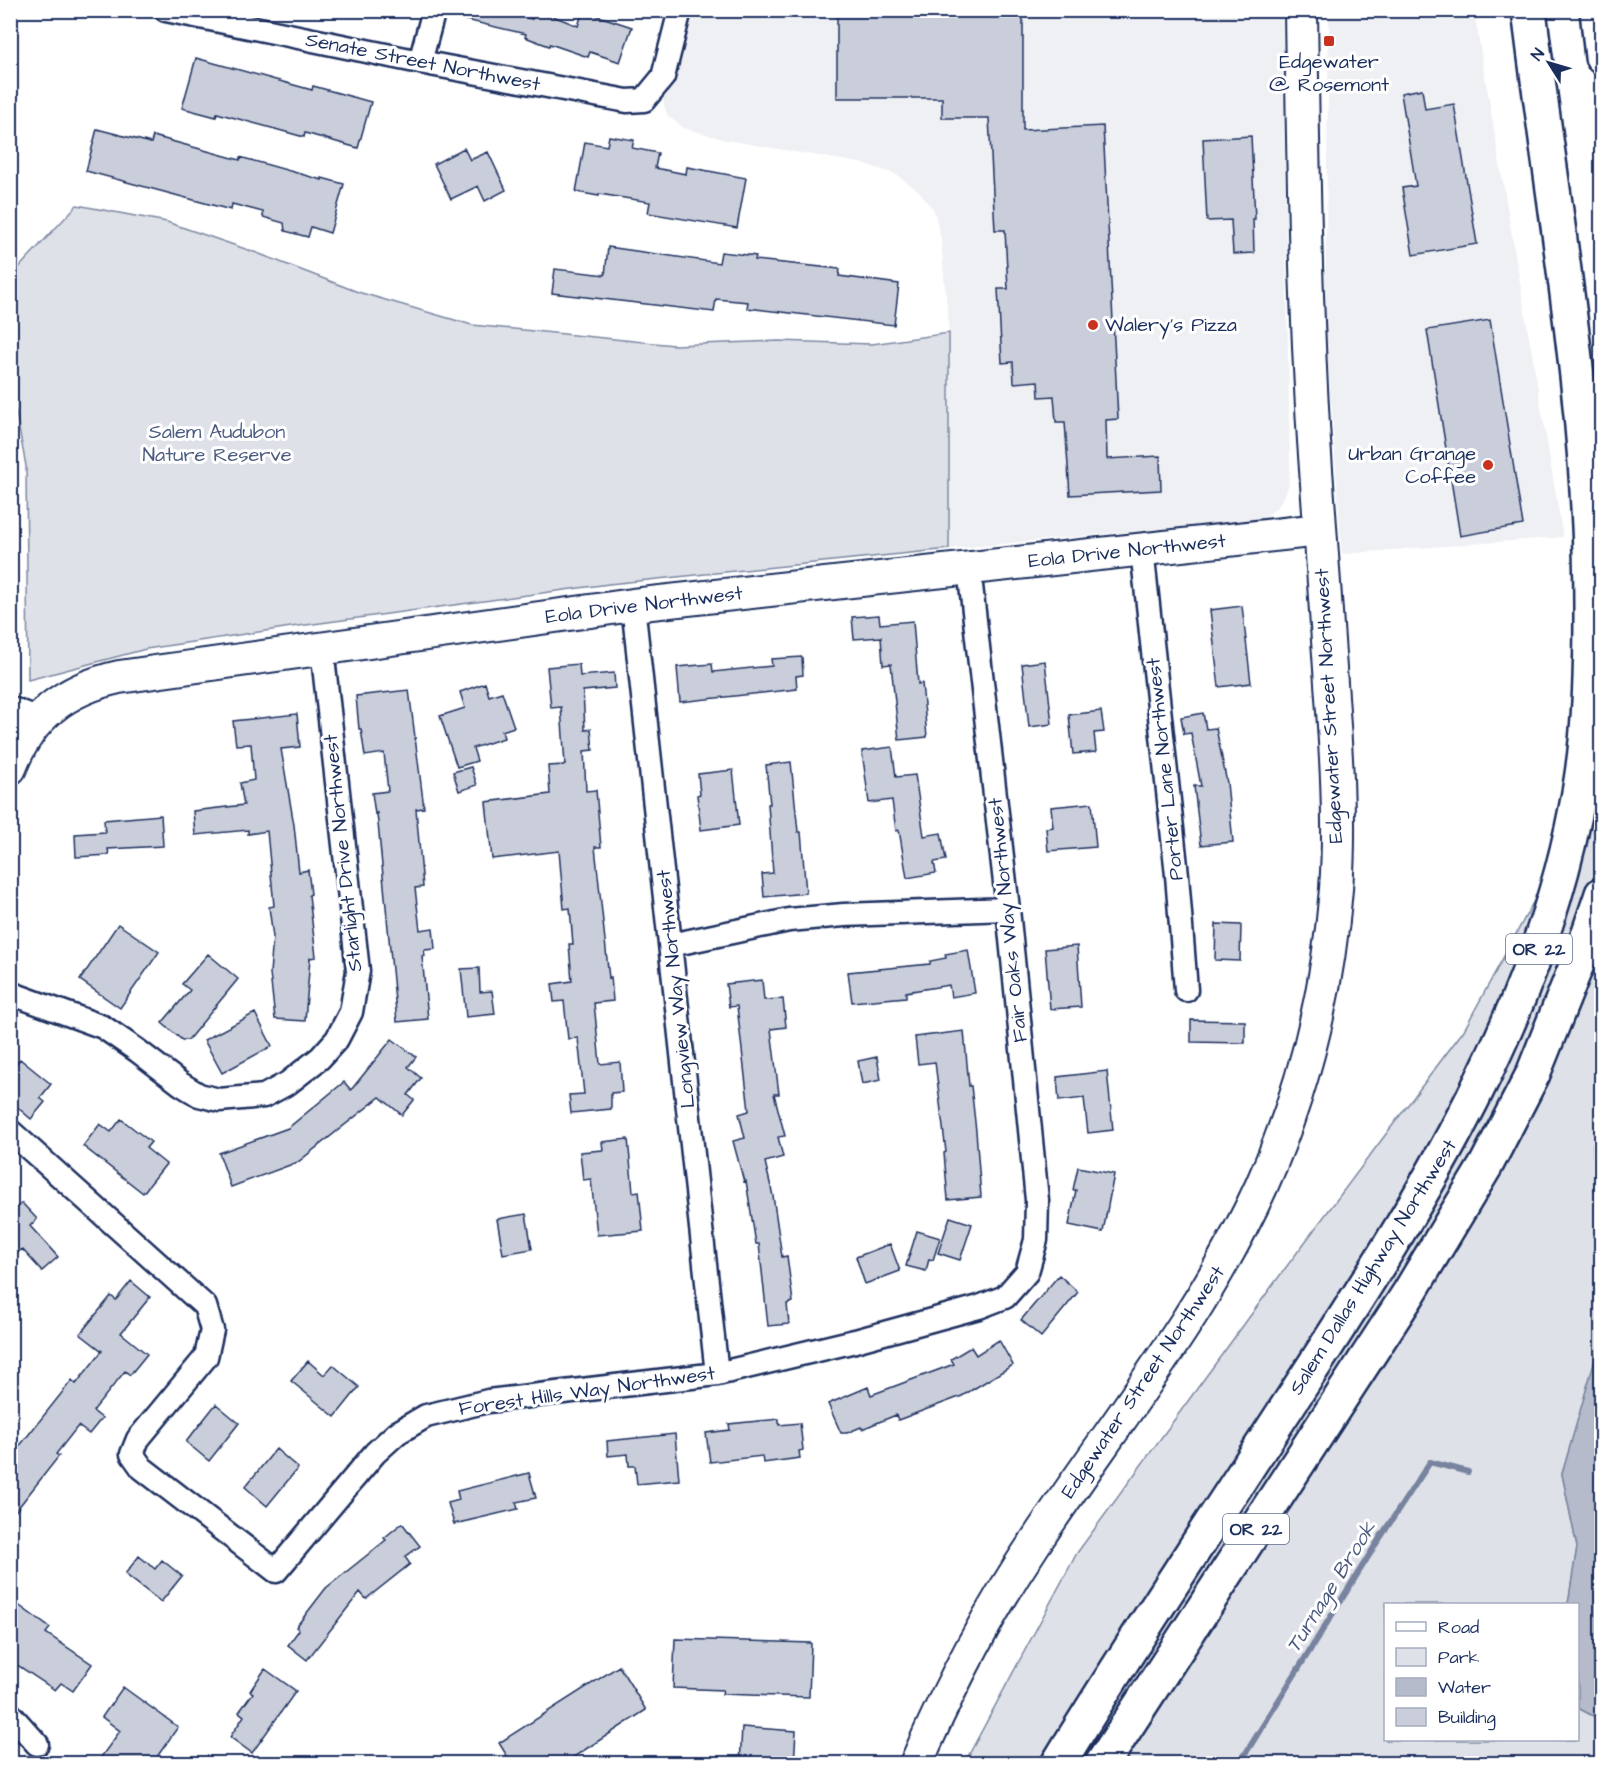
<svg xmlns="http://www.w3.org/2000/svg" width="1612" height="1774" font-family="'Architects Daughter',sans-serif">
<style>
.built{fill:#eff0f4}
.green{fill:#dee1e7;stroke:#7c88a2;stroke-width:1.5}
.water{fill:#b5bbca;stroke:#77839f;stroke-width:1.5}
.lines{fill:none;stroke-linecap:round;stroke-linejoin:round}
.stream{stroke:#77839f;stroke-width:6}
.building{fill:#caceda;stroke:#1b2f5e;stroke-width:1.5}
.minor-casing{stroke:#1b2f5e;stroke-width:27}
.secondary-casing{stroke:#1b2f5e;stroke-width:36}
.trunk-casing{stroke:#1b2f5e;stroke-width:38}
.minor{stroke:#fff;stroke-width:22}
.secondary{stroke:#fff;stroke-width:32}
.trunk{stroke:#fff;stroke-width:33}
.poi-dot{fill:#c8321e;stroke:#fff;stroke-width:2}
.labels{text-anchor:middle;dominant-baseline:central;stroke-width:6;stroke-linejoin:round;paint-order:stroke}
.shield{fill:#fff;stroke:#5f6d8e;stroke-width:1.5}
.shield-label{font-size:18px;font-weight:bold;fill:#1b2f5e}
.street-label{font-size:20px;fill:#1b2f5e;stroke:#fff}
.poi-label{font-size:20px;fill:#1b2f5e;stroke:#fff}
.park-label{font-size:20px;fill:#4c5c80;stroke:#fff}
.water-label{font-size:21px;font-style:italic;fill:#49597e;stroke:#fff}
</style>
<rect width="100%" height="100%" fill="#fff"/>
<filter id="ink" filterUnits="userSpaceOnUse"><feTurbulence type="fractalNoise" baseFrequency=".0167" numOctaves="2"/><feDisplacementMap in="SourceGraphic" scale="12" xChannelSelector="R" yChannelSelector="G"/><feConvolveMatrix kernelMatrix="1 2 1 2 8 2 1 2 1" color-interpolation-filters="sRGB"/></filter>
<g filter="url(#ink)">
<path class="built" d="M693,11H1282L1290,466L1288,488L1277,508L1261,519L949,549V333L941,239L934,210L919,191L895,174L865,164L726,140L684,128L667,115L663,101V91L671,78Z
M1329,11H1474L1563,537L1342,554L1325,315Z"/>
<path class="green" d="M77,205L167,222L257,253L358,292L472,325L674,345L778,341L872,344L949,333V549L609,584L291,627L146,649L28,680L26,466L11,386V276Z
M1601,777L1602,1124L1593,1145L1601,1301L1602,1338L1562,1474L1577,1547L1568,1604H1386V1740H1578V1708L1601,1720V1763L964,1764L1077,1553L1272,1286L1464,1030Z"/>
<path class="water" d="M1601,1124V1301L1593,1145Z
M1601,1338L1602,1720H1601L1578,1708V1604H1568L1577,1547L1562,1474Z"/>
<g class="lines">
<path class="stream" d="M1239,1764L1378,1541L1430,1462L1468,1472"/>
</g>
<path class="building" d="M454,10H495L532,19L535,10H538L578,26L583,11L632,27L620,62L590,52L588,57L550,44L549,46L525,37L526,34L453,17Z
M837,10H1023V130L1103,126L1118,419L1106,420L1107,459L1160,456L1161,490L1070,495L1065,422H1056L1054,396L1039,397L1038,381L1014,383L1013,362L1002,363L998,289H1008L1005,230H995L989,118H942V98H837Z
M196,58L312,90L313,86L371,102L358,148L305,133L304,137L217,113L216,117L182,108Z
M1422,89L1425,109L1454,104L1477,244L1413,255L1402,188L1416,186L1401,93Z
M97,129L151,143L153,136L240,160V157L322,180V178L344,184L330,233L311,227L308,237L285,231L284,223L263,217V212L232,204L231,210L86,171Z
M609,136L634,140L632,148L658,153L655,168L686,174L687,167L746,178L737,228L648,213L650,202L599,194V196L576,192L585,142L607,146Z
M1251,136L1255,219H1253L1254,253L1233,254L1231,220L1207,221L1203,139Z
M464,148L470,160L488,152L506,190L485,201L478,186L451,199L434,164Z
M608,247L719,263L721,252L756,256L755,260L840,269L839,276L899,284L894,325L747,308L748,302L716,299L714,312L552,293L555,269L605,275Z
M1490,320L1523,525L1460,536L1427,330Z
M1242,606L1251,683L1219,687L1210,610Z
M879,615L880,624L913,621L918,684L922,683L927,737L899,740L891,664L883,665L881,637L854,639L852,617Z
M802,657L803,675L796,676L797,689L680,702L677,667L712,664L713,672L772,666L771,659Z
M1045,661L1052,724L1029,727L1022,664Z
M579,664L580,676L614,673L615,688L583,691L585,730L591,729L593,750L584,751L586,791L596,790L601,847H595L609,978L611,977L613,1001L594,1003L600,1064L620,1062L622,1092L611,1093V1109L571,1113L569,1095L584,1094L578,1038L568,1039L564,1001L554,1002L552,984L572,981L569,944H573L570,908L564,909L559,851L492,859L486,802L550,794L548,766L565,765L561,707L551,708L547,667Z
M485,683L489,696L502,692L514,727L502,731L504,738L473,748L477,761L457,767L440,716L465,708L460,692Z
M409,690L424,808L416,809L423,887L415,888L420,930L433,928L435,949L424,950L425,956H422L428,1019L397,1022L377,813L375,814L372,793L388,791L384,753L365,756L361,729H359L356,696Z
M1101,711L1104,732L1094,733L1096,752L1073,754L1069,715Z
M1203,713L1206,729L1216,728L1227,783L1233,842L1201,845L1194,786H1201L1191,733L1184,734L1181,717Z
M297,714L300,747L281,749L294,825L299,872L308,870L311,894L309,895L316,957L310,958L305,1021L275,1019L270,973L273,937L269,907L274,906L267,831L248,834V830L195,835L193,811L244,805L240,783L254,780L251,744L236,745L233,721Z
M892,747L896,777L915,775L924,836L941,833L946,860L934,862L936,873L907,878L899,830L896,831L892,800L869,803L862,751Z
M791,762L798,832H801L806,893L764,897L762,874L773,873L768,804H770L766,765Z
M471,767L477,785L459,791L453,772Z
M733,770L739,825L701,830L697,795L700,794L698,774Z
M1092,803L1096,847L1048,851L1046,828L1053,827L1051,807Z
M161,815L163,846L108,849L109,855L76,857L75,834L105,832L104,820Z
M118,924L159,952L120,1008L80,980Z
M1216,924L1241,925L1240,961L1215,960Z
M1077,946L1081,1007L1050,1009L1045,949Z
M968,950L975,993L951,997L949,985L906,992V997L852,1002L848,972L930,964V961L946,958L945,954Z
M208,954L238,979L188,1040H182L162,1023L190,990L182,984Z
M479,968L480,992L492,991L495,1014L466,1017L461,969Z
M762,980L764,1000L783,999L786,1027L771,1029L779,1094H774L785,1136L778,1137L783,1157L765,1162L773,1196L782,1257L787,1256L793,1302L787,1304L789,1324L768,1326L759,1244H756L746,1181L744,1182L733,1141L745,1138L739,1114L749,1111L737,1006L729,1007L726,984Z
M255,1013L272,1046L222,1073L204,1040Z
M1191,1020L1245,1021V1043L1191,1042Z
M964,1031L969,1086H971L976,1131L981,1197L948,1200L944,1153L946,1152L935,1062L918,1064L915,1037Z
M392,1039L416,1057L408,1067L421,1078L408,1095L414,1100L402,1115L380,1097L298,1162L231,1187L219,1153L288,1128L344,1082L351,1090Z
M877,1057L881,1080L862,1084L858,1061Z
M20,1059L51,1084L40,1098L45,1102L31,1119L10,1101V1071Z
M1107,1071L1113,1130L1088,1133L1084,1098L1059,1101L1057,1077Z
M121,1119L151,1142L146,1148L166,1164L143,1193L83,1146L100,1124L111,1132Z
M628,1139L633,1192L639,1191L643,1231L597,1235L591,1179L583,1180L580,1152L603,1150L602,1142Z
M1078,1167L1114,1174L1103,1232L1069,1225L1076,1190H1073Z
M22,1203L37,1219L30,1226L58,1257L42,1271L22,1249L10,1260V1213Z
M526,1214L532,1249L503,1254L497,1219Z
M950,1217L972,1224L960,1260L938,1253Z
M917,1231L940,1238L933,1260L929,1259L926,1271L906,1266Z
M890,1244L900,1271L865,1284L856,1257Z
M1059,1275L1078,1292L1041,1337L1021,1320Z
M131,1281L150,1297L121,1333L147,1354L130,1375L125,1371L93,1411L102,1418L89,1434L78,1426L56,1454L59,1456L10,1518V1458L72,1380L76,1384L102,1351L80,1334L111,1296L116,1300Z
M999,1340L1013,1365L962,1396L898,1420L896,1415L862,1429L861,1427L847,1433H841L828,1404L868,1387L871,1395L954,1364L951,1359L971,1347L976,1355Z
M308,1361L324,1375L333,1365L359,1387L335,1417L291,1381Z
M216,1404L239,1423L209,1461L186,1442Z
M779,1419V1425L800,1423L803,1450L799,1451L800,1458L763,1463L762,1456L710,1462L706,1433L730,1430L729,1424Z
M675,1434L679,1480L637,1484L635,1466H629L628,1454L608,1456L607,1441Z
M276,1449L298,1468L267,1506L245,1487Z
M529,1473L536,1498L516,1502L518,1509L454,1524L448,1503L459,1500L457,1491Z
M402,1523L420,1546L405,1557L410,1564L366,1599L360,1592L307,1660L288,1645L299,1630L296,1627L326,1588L386,1540L384,1538Z
M139,1556L155,1569L162,1560L182,1576L161,1602L125,1574Z
M17,1604L50,1628L46,1633L92,1664L73,1691L61,1683L55,1690L10,1660V1614Z
M675,1639L811,1643L809,1697L722,1694L723,1690L673,1688Z
M619,1666L646,1710L563,1764H512L499,1743Z
M265,1669L296,1691L252,1753L230,1737L244,1716L239,1712L253,1693L250,1691Z
M123,1687L178,1727L152,1764H96L120,1731L102,1717Z
M742,1727L796,1731L794,1764H740Z"/>
<g class="lines">
<defs>
<path id="minor" d="M166,10L420,62L627,101L644,100L663,77L680,10
M420,62L434,10
M1142,549L1177,875L1186,990
M633,605L717,1374
M10,708L39,719
M671,945L789,920L844,915L1008,909
M10,993L103,1027L138,1051L181,1084L199,1095L219,1100L264,1096L288,1083L320,1058L337,1039L351,1012L358,971L322,648
M10,1131L205,1306L212,1330L206,1357L138,1439L132,1454L142,1468L276,1571L375,1453L397,1433L426,1416L488,1401L717,1374L855,1341L979,1307L1005,1297L1027,1272L1036,1240L1037,1200L1008,909L969,568
M10,1714L37,1744"/>
<path id="secondary" d="M10,768C30,716 65,689 119,677L633,605L1320,530
M916,1764C949,1687 989,1611 1036,1541C1113,1425 1203,1315 1261,1187C1303,1093 1328,991 1336,889C1341,821 1336,751 1331,683C1325,602 1319,521 1314,441C1305,297 1303,154 1301,10"/>
<path id="trunk" d="M1597,10L1602,57
M1058,1764C1136,1636 1219,1512 1300,1387C1421,1201 1543,1010 1580,787C1590,728 1591,667 1591,607C1591,407 1553,209 1529,10
M1102,1764L1409,1293L1486,1165L1533,1074L1585,944L1602,894"/>
</defs>
<use href="#minor" class="minor-casing"/>
<use href="#secondary" class="secondary-casing"/>
<use href="#trunk" class="trunk-casing"/>
<use href="#minor" class="minor"/>
<use href="#secondary" class="secondary"/>
<use href="#trunk" class="trunk"/>
</g>
</g>
<g class="poi-dot">
<rect x="1323" y="35" width="12" height="12" rx="3"/>
<circle cx="1093" cy="325" r="6"/>
<circle cx="1488" cy="465" r="6"/>
</g>
<g class="labels">
<g class="shield">
<rect x="1506" y="934" width="66" height="30" rx="4.5"/>
<rect x="1223" y="1514" width="66" height="30" rx="4.5"/>
</g>
<g class="shield-label">
<text x="1539" y="949">OR 22</text>
<text x="1256" y="1529">OR 22</text>
</g>
<g class="street-label">
<text transform="translate(423 62) rotate(11)">Senate Street Northwest</text>
<text transform="translate(1127 551) rotate(-6)">Eola Drive Northwest</text>
<text transform="translate(644 605) rotate(-7)">Eola Drive Northwest</text>
<text transform="translate(1329 706) rotate(-93)">Edgewater Street Northwest</text>
<text transform="translate(1165 769) rotate(-96)">Porter Lane Northwest</text>
<text transform="translate(343 853) rotate(-96)">Starlight Drive Northwest</text>
<text transform="translate(1008 920) rotate(-96)">Fair Oaks Way Northwest</text>
<text transform="translate(676 989) rotate(-96)">Longview Way Northwest</text>
<text transform="translate(1373 1267) rotate(-58)">Salem Dallas Highway Northwest</text>
<text transform="translate(1143 1382) rotate(-56)">Edgewater Street Northwest</text>
<text transform="translate(587 1391) rotate(-8)">Forest Hills Way Northwest</text>
</g>
<g class="poi-label">
<text x="1329" y="62">Edgewater<tspan x="1329" dy="23">@ Rosemont</tspan></text>
<text x="1105" y="325" text-anchor="start">Walery's Pizza</text>
<text x="1476" y="454" text-anchor="end">Urban Grange<tspan x="1476" dy="23">Coffee</tspan></text>
</g>
<g class="park-label">
<text x="217" y="432">Salem Audubon<tspan x="217" dy="23">Nature Reserve</tspan></text>
</g>
<g class="water-label">
<text transform="translate(1331 1587) rotate(-58)">Turnage Brook</text>
</g>
</g>
<rect width="1612" height="1774" fill="none" stroke="#fff" stroke-width="36"/>
<rect x="18" y="18" width="1576" height="1738" fill="none" stroke="#1b2f5e" stroke-width="2" filter="url(#ink)"/>
<rect x="1384" y="1603" width="195" height="138" fill="#ffffff" stroke="#a4acbf" stroke-width="1.5"/>
<rect x="1396" y="1622" width="30" height="9" fill="#ffffff" stroke="#a4acbf" stroke-width="1.5"/>
<text x="1438" y="1633" font-size="18" fill="#1b2f5e">Road</text>
<rect x="1396" y="1648" width="30" height="18" fill="#dee1e7" stroke="#a4acbf" stroke-width="1.5"/>
<text x="1438" y="1663" font-size="18" fill="#1b2f5e">Park</text>
<rect x="1396" y="1678" width="30" height="18" fill="#b5bbca" stroke="#a4acbf" stroke-width="1.5"/>
<text x="1438" y="1693" font-size="18" fill="#1b2f5e">Water</text>
<rect x="1396" y="1708" width="30" height="18" fill="#caceda" stroke="#a4acbf" stroke-width="1.5"/>
<text x="1438" y="1723" font-size="18" fill="#1b2f5e">Building</text>
<g transform="translate(1549 63) rotate(307)" stroke="#ffffff" stroke-width="4.5" paint-order="stroke">
<path d="M0-4.5L10 22L0 15L-10 22Z" fill="#1b2f5e"/>
<text y="-9" font-size="16" font-weight="bold" text-anchor="middle" fill="#1b2f5e">N</text>
</g>
</svg>
